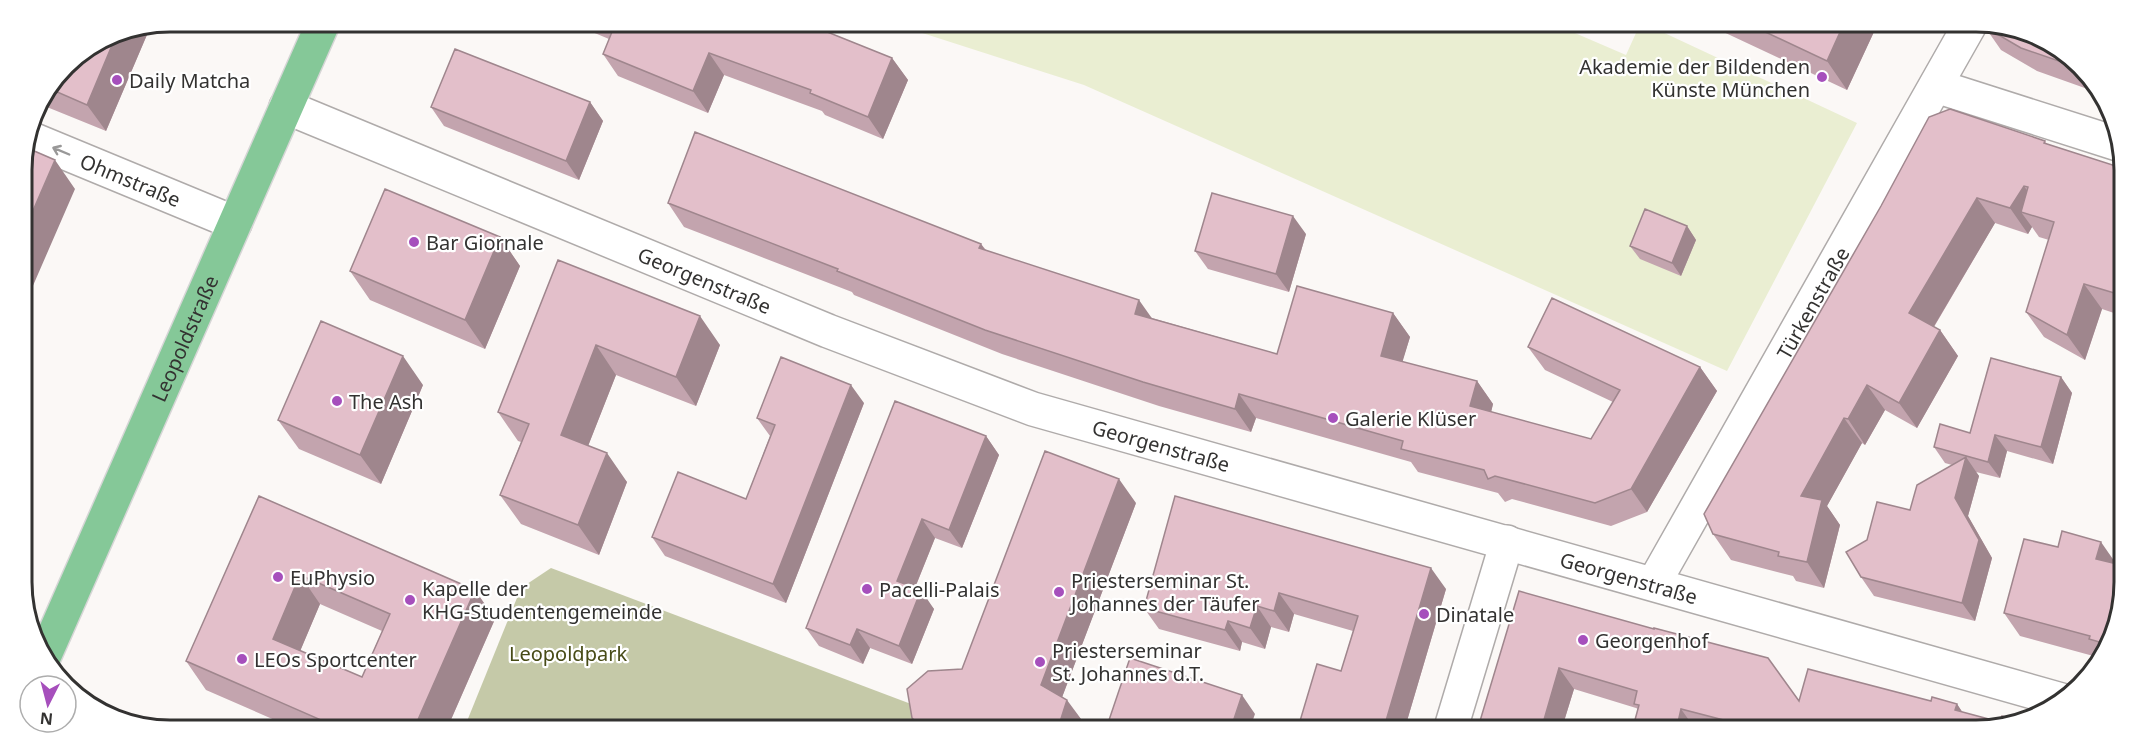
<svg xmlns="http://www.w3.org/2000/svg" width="2145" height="752" font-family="'Noto Sans',sans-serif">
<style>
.green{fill:#eaeed2}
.forest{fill:#c5c9a8}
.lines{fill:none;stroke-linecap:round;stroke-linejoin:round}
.minor-casing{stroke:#afabaa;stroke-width:36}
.major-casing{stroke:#d6d6d6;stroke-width:36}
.minor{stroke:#fff;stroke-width:33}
.major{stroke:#85c898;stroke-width:33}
.wall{fill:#c3a4ae;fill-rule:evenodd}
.shaded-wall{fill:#9f868d}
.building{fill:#e3bfca;stroke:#9f868d;stroke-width:1.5;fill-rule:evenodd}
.oneway{stroke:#999898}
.poi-dot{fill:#a64fbc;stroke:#fff;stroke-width:2}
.labels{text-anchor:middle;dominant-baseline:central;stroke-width:4.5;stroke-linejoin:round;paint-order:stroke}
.poi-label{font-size:20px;fill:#333231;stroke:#fff;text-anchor:start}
.street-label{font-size:20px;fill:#333231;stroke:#fff}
.park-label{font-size:20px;fill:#474b16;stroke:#fff}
.rim{fill:none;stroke:#333231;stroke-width:3}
</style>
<rect width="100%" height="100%" fill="#fbf8f6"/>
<path class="green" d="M885,21H1547L1626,55L1641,22L1857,123L1727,371L1084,85Z"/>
<path class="forest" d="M551,568L919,707L909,731H463L521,588Z"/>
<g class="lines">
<defs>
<g id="minor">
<path d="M1936,86L2121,145"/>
<path id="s1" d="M286,107L828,331L1033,409L2065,701"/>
<path id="s2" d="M27,137L235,223"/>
<path id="s3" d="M1654,583L1972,21"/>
<path d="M1450,731L1507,542"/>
</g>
<g id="major">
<path id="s4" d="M45,655L324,21"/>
</g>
</defs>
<use href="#minor" class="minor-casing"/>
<use href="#major" class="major-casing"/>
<use href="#minor" class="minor"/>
<use href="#major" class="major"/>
</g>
<path class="wall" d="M566,21H800L892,58L908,80L883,139L825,115L822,111L724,75L708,113L618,76L603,54L609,39Z
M1700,21H1879L1847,90Z
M146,26L149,30L106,131L37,103L71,58L113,32Z
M1985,27L2023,29L2087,72L2096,92L2037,71L2001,50Z
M590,102L603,121L579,180L444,126L431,107Z
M2045,141L2047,144L2122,168L2120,315L2102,309L2085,360L2044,337L2026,312L2049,240L2039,237L2032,227L2028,234L1995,223L1934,327L1940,330L1958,356L1917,428L1885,410L1865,445L1862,443L1827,506L1840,525L1824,588L1796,581L1793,576L1731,560L1713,534L1881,206Z
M668,203L981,244L986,250L1152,318L1277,354L1393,313L1410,337L1402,362L1477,381L1493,404L1491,412L1591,439L1613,402L1545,370L1528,347L1700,367L1717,391L1647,512L1611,526L1512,499L1505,502L1498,493L1418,472L1411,462L1256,418L1251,432L1159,406L1002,354L854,295L852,292L684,227Z
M1687,226L1696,240L1681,276L1640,259L1630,246Z
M1306,234L1289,292L1208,269L1195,251Z
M500,237L520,266L485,349L370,300L350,271Z
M558,260L720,345L696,406L616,375L588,446L627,482L599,555L521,524L500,495L521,442L518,441L498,412Z
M2061,377L2072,393L2053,464L2007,451L2000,478L1976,472L1979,476L1968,516L1992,558L1975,621L1874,596L1861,577L1867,540L1910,510L1952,465L1945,463L1934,447L1970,433Z
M423,385L381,484L299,449L278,420Z
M864,403L786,603L665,556L652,537L746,499L770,436L757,418Z
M986,436L999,455L962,548L935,538L915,588L934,609L912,664L870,648L863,664L819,646L806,628Z
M259,496L475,590L495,619L446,731H300L206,690L186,661ZM320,604L382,631L362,677L300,651Z
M1175,496L1446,589L1404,731H1297L1341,671L1353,631L1294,614L1289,632L1271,627L1265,649L1242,642L1240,651L1159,629L1144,608Z
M1136,503L1062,697L1084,723L1081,731H921L912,718L962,669Z
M1519,591L1799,701H1931L1957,704L1962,712L2000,722L2015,720L1985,731H1701L1638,709L1636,708L1574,689L1561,731H1477Z
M2004,613L2116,630L2097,657L2020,636Z"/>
<path class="shaded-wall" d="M1845,21H1879L1847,90L1827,61Z
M146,26L149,30L106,131L87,105L118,31Z
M709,53L724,75L708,113L693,91Z
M892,58L908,80L883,139L868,117Z
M590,102L603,121L579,180L566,161Z
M55,160L75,189L22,311V236Z
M2024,186L2041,211L2021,212L2032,227L2028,234L2010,208Z
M1977,198L1995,223L1927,338L1909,313Z
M1293,216L1306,234L1289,292L1276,274Z
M1687,226L1696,240L1681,276L1672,263Z
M500,237L520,266L485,349L465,320Z
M981,244L997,267L979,248Z
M2084,284L2102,309L2085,360L2067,335Z
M1139,300L1156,324L1135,314Z
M1393,313L1410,337L1397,380L1381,356Z
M700,316L720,345L696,406L676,377Z
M1940,330L1958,356L1917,428L1899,403Z
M596,345L616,375L581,464L561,435Z
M403,356L423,385L381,484L360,455Z
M1700,367L1717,391L1647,512L1631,489Z
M2061,377L2072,393L2053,464L2041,447Z
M1477,381L1493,404L1487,429L1470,406Z
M851,385L864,403L786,603L773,584Z
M1867,385L1885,410L1865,445L1848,419Z
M1239,394L1256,418L1251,432L1235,409Z
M1844,418L1862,443L1827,506L1840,525L1824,588L1807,562L1801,496Z
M1995,435L2007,451L2000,478L1988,462Z
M986,436L999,455L962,548L949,530Z
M607,453L627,482L599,555L578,525Z
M1966,457L1979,476L1968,516L1992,558L1975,621L1962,603L1955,498Z
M1119,479L1136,503L1058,708L1041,685Z
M922,519L935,538L910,600L897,581Z
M2101,542L2117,565L2096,559Z
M1431,568L1446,589L1404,731H1383Z
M300,575L320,604L293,668L273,639Z
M475,590L495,619L446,731H413Z
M921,590L934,609L912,664L899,646Z
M1279,593L1294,614L1289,632L1274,611Z
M1257,606L1271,627L1265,649L1250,628Z
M1228,621L1242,642L1240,651L1225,630Z
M857,629L870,648L863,664L850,645Z
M1559,668L1574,689L1561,731H1541Z
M1242,695L1255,714L1249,731H1230Z
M1067,700L1084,723L1081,731H1057Z
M1957,704L1971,725L1955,710Z
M1681,709L1696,730V731H1676Z"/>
<path class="building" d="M601,21H800L892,58L868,117L810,93L811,90L709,53L693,91L603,54L614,27Z
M1742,21H1845L1827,61Z
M1987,23L2023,29L2085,70L2021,48L1985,27Z
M118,31L87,105L48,88L71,58L113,32Z
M455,49L590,102L566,161L431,107Z
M1950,109L2045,141L2044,143L2122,168L2121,295L2084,284L2067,335L2026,312L2054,222L2021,212L2028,187L2024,186L2010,208L1977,198L1909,313L1940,330L1899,403L1867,385L1848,419L1844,418L1801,496L1822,500L1807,562L1778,556L1779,552L1713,534L1704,514L1881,206L1929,117Z
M695,132L981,244L979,248L1139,300L1135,314L1277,354L1297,286L1393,313L1381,356L1477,381L1470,406L1591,439L1620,390L1528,347L1552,298L1700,367L1631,489L1595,503L1495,476L1488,479L1484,470L1401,449L1403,441L1239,394L1235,409L1143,382L985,330L837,271L838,269L668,203Z
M25,147L55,160L22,236L21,159Z
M385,189L500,237L465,320L350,271Z
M1212,193L1293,216L1276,274L1195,251Z
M1645,209L1687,226L1672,263L1630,246Z
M558,260L700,316L676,377L596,345L561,435L607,453L578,525L500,495L529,424L498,412Z
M321,321L403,356L360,455L278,420Z
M781,357L851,385L773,584L652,537L678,472L746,499L775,425L757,418Z
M1991,358L2061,377L2041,447L1995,435L1988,462L1934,447L1940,424L1970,433Z
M895,401L986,436L949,530L922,519L897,581L921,590L899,646L857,629L850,645L806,628Z
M1045,451L1119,479L1041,685L1067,700L1057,731H925L912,718L907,689L928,671L962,669Z
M1966,457L1955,498L1979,540L1962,603L1861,577L1846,552L1867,540L1877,502L1910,510L1917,485Z
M259,496L475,590L413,731H346L186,661ZM300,575L390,614L362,677L273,639Z
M1175,496L1431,568L1383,731H1297L1317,664L1341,671L1358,616L1279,593L1274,611L1257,606L1250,628L1228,621L1225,630L1144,608Z
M2062,531L2101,542L2096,559L2117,564L2116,630L2106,644L2089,639L2090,636L2004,613L2024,539L2058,547Z
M1519,591L1654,629V628L1768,658L1799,701L1808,669L1931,701L1932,697L1957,704L1955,710L2000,722L2002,716L2015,720L1985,731H1766L1681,709L1676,731H1632L1639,705L1634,704L1637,691L1559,668L1541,730L1543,731H1477Z
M1130,658L1242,695L1230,731H1113L1106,729Z"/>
<defs><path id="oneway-shaft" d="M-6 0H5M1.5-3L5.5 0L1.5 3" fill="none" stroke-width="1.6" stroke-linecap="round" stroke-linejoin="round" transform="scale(1.5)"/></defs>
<use class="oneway" href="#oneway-shaft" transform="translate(61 151) rotate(-157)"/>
<g class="poi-dot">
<circle cx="1822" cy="77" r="6"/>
<circle cx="117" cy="80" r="6"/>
<circle cx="414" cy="242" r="6"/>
<circle cx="337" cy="401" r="6"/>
<circle cx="1333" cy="418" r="6"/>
<circle cx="278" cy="577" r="6"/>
<circle cx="867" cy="589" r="6"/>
<circle cx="1059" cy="592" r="6"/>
<circle cx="410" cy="600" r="6"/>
<circle cx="1424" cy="614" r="6"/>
<circle cx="1583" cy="640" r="6"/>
<circle cx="242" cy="659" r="6"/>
<circle cx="1040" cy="662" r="6"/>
</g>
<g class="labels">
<g class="poi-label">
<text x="1810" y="66" text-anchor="end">Akademie der Bildenden<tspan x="1810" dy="23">Künste München</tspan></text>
<text x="129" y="80">Daily Matcha</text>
<text x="426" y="242">Bar Giornale</text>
<text x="349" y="401">The Ash</text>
<text x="1345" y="418">Galerie Klüser</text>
<text x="290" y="577">EuPhysio</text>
<text x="1071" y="580">Priesterseminar St.<tspan x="1071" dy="23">Johannes der Täufer</tspan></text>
<text x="422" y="588">Kapelle der<tspan x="422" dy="23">KHG-Studentengemeinde</tspan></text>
<text x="879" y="589">Pacelli-Palais</text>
<text x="1436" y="614">Dinatale</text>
<text x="1595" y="640">Georgenhof</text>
<text x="1052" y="650">Priesterseminar<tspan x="1052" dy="23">St. Johannes d.T.</tspan></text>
<text x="254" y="659">LEOs Sportcenter</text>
</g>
<g class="street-label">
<text stroke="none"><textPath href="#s2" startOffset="112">Ohmstraße</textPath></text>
<text stroke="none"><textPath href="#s1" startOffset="453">Georgenstraße</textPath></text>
<text stroke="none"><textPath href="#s3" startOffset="322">Türkenstraße</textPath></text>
<text stroke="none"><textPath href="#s4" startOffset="346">Leopoldstraße</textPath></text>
<text stroke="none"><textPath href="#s1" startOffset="939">Georgenstraße</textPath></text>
<text stroke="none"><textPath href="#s1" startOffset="1425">Georgenstraße</textPath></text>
</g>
<g class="park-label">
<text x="568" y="653">Leopoldpark</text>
</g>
</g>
<path d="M0 0H2145V752H0ZM170 32H1976A138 138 0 0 1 2114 170V582A138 138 0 0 1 1976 720H170A138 138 0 0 1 32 582V170A138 138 0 0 1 170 32Z" fill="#fff" fill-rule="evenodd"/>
<path class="rim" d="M170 32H1976A138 138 0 0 1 2114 170V582A138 138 0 0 1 1976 720H170A138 138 0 0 1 32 582V170A138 138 0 0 1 170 32Z"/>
<g transform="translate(48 704) rotate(186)"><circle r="28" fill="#ffffff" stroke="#adadad" stroke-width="1.5"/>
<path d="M0-4.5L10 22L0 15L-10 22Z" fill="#a64fbc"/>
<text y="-9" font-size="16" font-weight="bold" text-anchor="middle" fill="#333231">N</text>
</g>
</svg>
